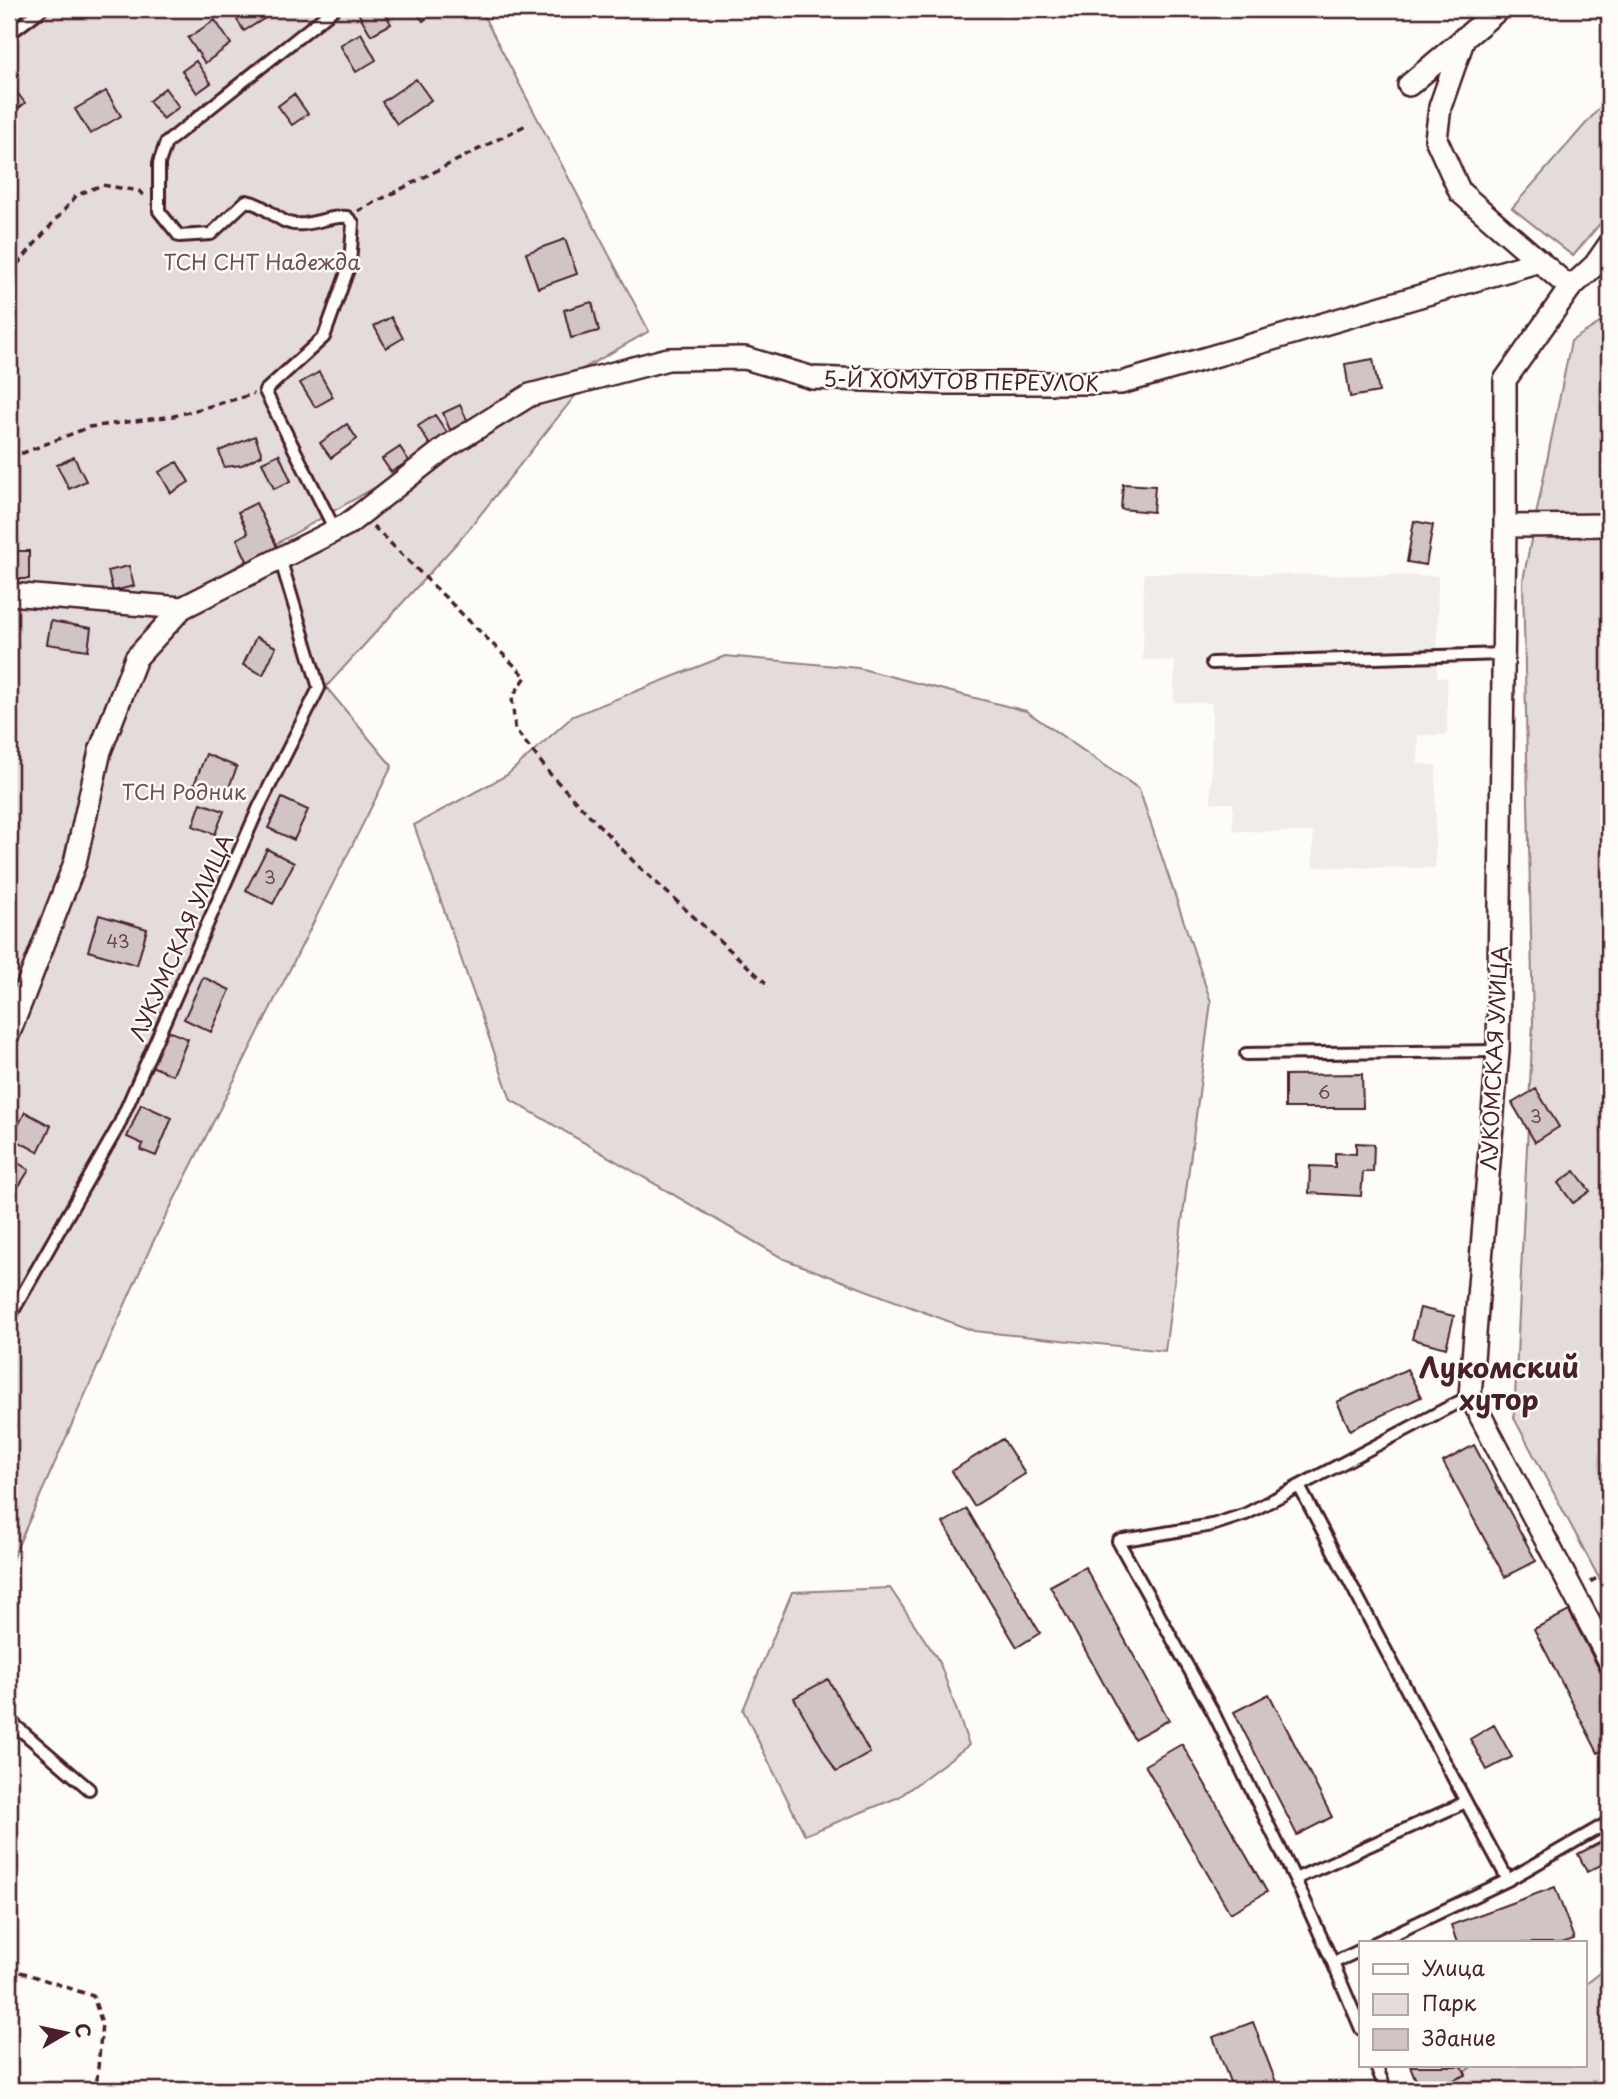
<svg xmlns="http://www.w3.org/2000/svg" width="1618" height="2099" font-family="'Playpen Sans',sans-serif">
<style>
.built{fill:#f0ece8}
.green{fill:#e3dcda;stroke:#967e82;stroke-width:2}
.building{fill:#d0c5c4;stroke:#4a1f2b;stroke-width:2}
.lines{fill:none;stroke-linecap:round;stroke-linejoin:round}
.service-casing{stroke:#4a1f2b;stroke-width:16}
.minor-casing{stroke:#4a1f2b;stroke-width:26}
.path{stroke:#4a1f2b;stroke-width:3.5;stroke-dasharray:7 5;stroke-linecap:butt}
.service{stroke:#fdfcf7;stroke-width:10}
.minor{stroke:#fdfcf7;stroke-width:21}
.labels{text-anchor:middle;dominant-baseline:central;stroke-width:5;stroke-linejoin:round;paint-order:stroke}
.number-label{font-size:18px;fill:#6c4851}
.park-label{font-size:21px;fill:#704e57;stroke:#fdfcf7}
.street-label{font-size:21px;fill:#4a1f2b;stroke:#fdfcf7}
.district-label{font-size:28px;font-weight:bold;fill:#4a1f2b;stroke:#fdfcf7}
</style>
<rect width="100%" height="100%" fill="#fdfcf7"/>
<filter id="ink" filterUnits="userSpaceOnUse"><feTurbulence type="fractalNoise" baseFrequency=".0143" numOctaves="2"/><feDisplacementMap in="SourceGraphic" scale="14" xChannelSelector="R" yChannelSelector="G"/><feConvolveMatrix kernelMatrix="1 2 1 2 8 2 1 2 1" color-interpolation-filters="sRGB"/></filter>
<g filter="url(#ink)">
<path class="built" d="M1144,573L1438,576L1437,677L1447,678V735H1418V764L1436,765L1435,868L1313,867V832L1233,831V803H1211L1212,703L1174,702L1175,661L1143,660Z"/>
<path class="green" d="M46,9H480L649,331L176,601L9,590V38Z
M1609,97V213L1573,256L1512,208Z
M1609,317V1597L1514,1418L1533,1022L1523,580L1571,341Z
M598,367L464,535L326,687L392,766L152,1244L9,1566V600L164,612L279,551Z
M725,656L858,668L1026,711L1139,789L1211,1002L1165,1351L974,1331L784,1259L511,1100L414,825L507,775L573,716Z
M890,1588L939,1661L969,1745L899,1797L805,1835L743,1710L792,1592Z
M1609,1966V2090H1438L1473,2066H1585V1985Z"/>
<path class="building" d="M237,9H262L267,17L244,31L232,12Z
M361,9H383L391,24L371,35L357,11Z
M414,9H439L423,21Z
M215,20L231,44L205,63L188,38Z
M361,33L376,60L356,72L340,45Z
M196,61L211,83L197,93L182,71Z
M416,79L431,100L397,124L382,102Z
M9,82L25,103L9,116Z
M165,88L179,107L163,119L149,101Z
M106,91L121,116L90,134L75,109Z
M294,94L308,114L292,125L278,106Z
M565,239L577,274L538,288L526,253Z
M592,302L599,331L571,338L564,310Z
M391,317L403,338L386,348L374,326Z
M1373,359L1379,392L1350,397L1345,364Z
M319,372L333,397L315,407L300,383Z
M460,405L468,422L450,430L443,413Z
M435,415L448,434L430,445L418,426Z
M347,424L357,439L331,458L320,443Z
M255,436L262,455L242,465L224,467L219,451Z
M400,447L409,461L391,472L382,459Z
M279,454L291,481L274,489L262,462Z
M74,457L86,481L69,489L57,465Z
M177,462L189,482L171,493L159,472Z
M1123,484L1155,486L1153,512L1121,509Z
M256,503L279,551L249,565L237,539L248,533L238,512Z
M1414,521L1433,525L1426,565L1407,562Z
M9,551H29V579H9Z
M129,566L134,586L113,591L108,571Z
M51,621L91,628L88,650L47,644Z
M256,637L276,647L263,675L243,665Z
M206,754L237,767L225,797L194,785Z
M282,798L308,810L294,840L268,828Z
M201,803L224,811L215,834L193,826Z
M267,849L294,863L273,904L246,890Z
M99,915L147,929L137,965L88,951Z
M203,977L230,990L211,1032L184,1019Z
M166,1030L188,1039L173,1075L151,1066Z
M1362,1074L1363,1108H1285V1075Z
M1536,1089L1559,1127L1535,1142L1512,1103Z
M141,1104L172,1118L156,1156L141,1150L143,1144L127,1137Z
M25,1112L51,1126L38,1152L12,1138Z
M1356,1143L1374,1144L1373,1172H1363L1361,1196L1309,1193L1310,1166L1335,1167V1153L1356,1154Z
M9,1157L29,1170L12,1197L9,1195Z
M1575,1171L1590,1191L1573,1203L1558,1183Z
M1420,1308L1454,1316L1446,1348L1412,1339Z
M1407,1369L1421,1397L1350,1430L1337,1402Z
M1003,1439L1025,1474L974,1506L952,1471Z
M1474,1445L1536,1561L1505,1577L1443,1462Z
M967,1509L1040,1633L1017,1647L943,1523Z
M1085,1567L1169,1720L1134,1739L1050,1586Z
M1569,1611L1609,1688V1747L1598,1753L1534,1629Z
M828,1679L870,1753L836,1772L794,1698Z
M1269,1694L1332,1817L1297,1835L1234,1712Z
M1494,1725L1512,1757L1487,1770L1470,1739Z
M1182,1744L1267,1892L1230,1913L1145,1765Z
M1609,1838V1861L1587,1872L1578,1854Z
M1555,1887L1574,1939L1562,1943H1457L1451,1925Z
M1253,2022L1279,2090H1233L1213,2037Z
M1410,2066H1462L1466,2075L1429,2090H1420Z"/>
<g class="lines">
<defs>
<path id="service" d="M334,9L166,143L159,163V211L179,236L211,234L246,201C263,204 271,215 286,222C305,230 327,215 347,217L353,223L350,264L324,337L265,391L335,530
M9,34L42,9
M1212,663L1503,654
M1246,1054L1498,1051
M9,1318L118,1127L259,807L319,688L280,558
M1300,1488L1466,1802L1295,1879L1214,1714L1118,1541L1212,1525L1246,1514L1470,1396
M9,1720L89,1789
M1466,1802L1508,1880L1609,1822
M1295,1879L1333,1963
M1375,1943L1508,1880
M1361,1950L1333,1963L1361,2029
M1376,2066L1386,2090"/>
<path id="minor" d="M1464,38L1440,107L1436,139L1460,192L1570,288
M1409,85L1499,9
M1609,525L1505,526L1498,1051L1470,1396L1609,1660
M1505,526V380L1570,288L1595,265L1609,245
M9,594L182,608
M9,1033L75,863L100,751L136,658L182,608L348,524L445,448L530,395L668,359L745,358L813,378L942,383H1121L1540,261"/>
</defs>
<use href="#service" class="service-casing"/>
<use href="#minor" class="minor-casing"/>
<path class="path" d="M358,211L526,125
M9,274L77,195L102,185L139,191L145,197
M9,452L23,453L89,427L174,416L254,394
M373,526L526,677L512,697L515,729L551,775L636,864L766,983
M1590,1582L1609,1571
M9,1968L93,1996L102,2023L96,2090"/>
<use href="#service" class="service"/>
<use href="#minor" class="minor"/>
</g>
</g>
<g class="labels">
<g class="number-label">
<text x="270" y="876">3</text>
<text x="118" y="940">43</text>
<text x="1324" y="1091">6</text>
<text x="1536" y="1115">3</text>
</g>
<g class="park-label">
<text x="262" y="261">ТСН СНТ Надежда</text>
<text x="184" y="791">ТСН Родник</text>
</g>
<g class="street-label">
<text transform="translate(961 380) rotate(1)">5-Й ХОМУТОВ ПЕРЕУЛОК</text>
<text transform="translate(180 937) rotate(-66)">ЛУКУМСКАЯ УЛИЦА</text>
<text transform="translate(1493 1058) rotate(-87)">ЛУКОМСКАЯ УЛИЦА</text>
</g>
<g class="district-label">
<text x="1499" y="1366">Лукомский<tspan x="1499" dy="32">хутор</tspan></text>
</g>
</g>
<rect width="1618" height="2099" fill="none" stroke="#fdfcf7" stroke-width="35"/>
<rect x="18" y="18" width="1583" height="2064" fill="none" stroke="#4a1f2b" stroke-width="2.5" filter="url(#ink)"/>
<rect x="1359" y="1941" width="228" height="126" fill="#fdfcf7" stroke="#b5a4a5" stroke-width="2"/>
<rect x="1373" y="1964" width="35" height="10" fill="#fdfcf7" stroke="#b5a4a5" stroke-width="2"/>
<text x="1422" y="1976" font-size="21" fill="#4a1f2b">Улица</text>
<rect x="1373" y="1994" width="35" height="21" fill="#e3dcda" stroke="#b5a4a5" stroke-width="2"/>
<text x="1422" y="2011" font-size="21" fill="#4a1f2b">Парк</text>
<rect x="1373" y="2029" width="35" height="21" fill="#d0c5c4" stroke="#b5a4a5" stroke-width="2"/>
<text x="1422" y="2046" font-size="21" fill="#4a1f2b">Здание</text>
<g transform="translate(66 2033) rotate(81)" stroke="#fdfcf7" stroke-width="5" paint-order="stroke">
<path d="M0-5L12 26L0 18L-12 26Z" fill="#4a1f2b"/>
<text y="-10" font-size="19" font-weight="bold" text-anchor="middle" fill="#4a1f2b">С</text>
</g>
</svg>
